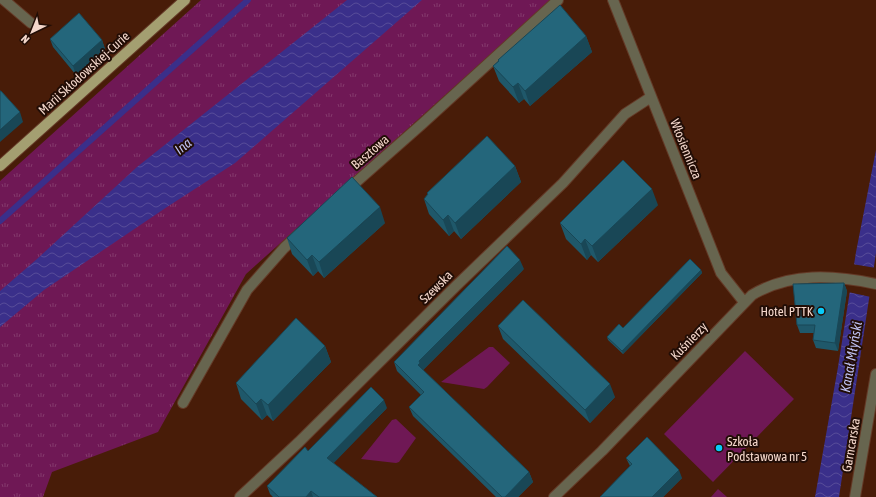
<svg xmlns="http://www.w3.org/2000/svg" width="876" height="497" font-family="'Asap Condensed',sans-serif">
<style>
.green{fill:#6f1855}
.park{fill:url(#park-tufts)}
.water{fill:url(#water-waves)}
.pier{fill:#481c08}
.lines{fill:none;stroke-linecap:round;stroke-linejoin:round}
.stream{stroke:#3a2f8a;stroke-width:6}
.street-casing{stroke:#643a27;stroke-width:12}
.primary-casing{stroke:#643a27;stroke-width:12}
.street{stroke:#67654f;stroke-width:10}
.primary{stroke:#a49f71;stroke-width:10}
.wall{fill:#1f586a}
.shaded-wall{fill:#194756}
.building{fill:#24667b;stroke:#194756}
.poi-dot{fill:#08cbf9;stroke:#210d06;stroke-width:1.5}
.labels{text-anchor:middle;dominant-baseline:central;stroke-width:4;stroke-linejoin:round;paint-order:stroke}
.street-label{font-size:13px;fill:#f4d7cb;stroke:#210d06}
.poi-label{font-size:13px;fill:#f4d7cb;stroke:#210d06;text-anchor:end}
.water-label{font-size:14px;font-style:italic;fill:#bec1f2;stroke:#210d06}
</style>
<defs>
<pattern id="park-tufts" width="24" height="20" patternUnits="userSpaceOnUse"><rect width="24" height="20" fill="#6f1855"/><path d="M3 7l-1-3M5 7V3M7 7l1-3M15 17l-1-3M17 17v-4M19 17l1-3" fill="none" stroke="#84396c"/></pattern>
<pattern id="water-waves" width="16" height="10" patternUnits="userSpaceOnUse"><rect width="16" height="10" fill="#3a2f8a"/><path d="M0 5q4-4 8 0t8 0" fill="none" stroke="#574c99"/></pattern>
</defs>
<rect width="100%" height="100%" fill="#481c08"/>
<path class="green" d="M489,347H493L510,363L487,387L484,389L441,382Z
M745,351L794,399L713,482L664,434Z
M396,419L416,438L399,462L396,463L361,459L392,420Z
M718,489L727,497H711Z"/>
<path class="park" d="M201,0H551L246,274L158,432L52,472L43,497H0V181Z"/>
<path class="water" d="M347,0H422L235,163L167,207L44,290L0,327V291L37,259L137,167Z
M876,150V253L839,497H815L838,367L856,252Z"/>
<path class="pier" d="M852,264L876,268L871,297L848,292Z"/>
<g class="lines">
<path class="stream" d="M0,221L248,0"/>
<defs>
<path id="street" d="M4,0L31,23
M613,0L721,273L744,302
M346,191L422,124L558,0
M183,403L247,290L284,248L299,234
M240,497L299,442L457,285L563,183L625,114L651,97
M554,497L602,451L752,295C790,272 834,275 876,284
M855,497L876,374"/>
<path id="primary" d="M0,166L185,0"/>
</defs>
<use href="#street" class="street-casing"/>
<use href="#primary" class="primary-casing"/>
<use href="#street" class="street"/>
<use href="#primary" class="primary"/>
</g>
<path class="wall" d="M586,36L592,52L530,106L524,99L519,103L499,81L493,66L498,61V60Z
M50,39L102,40L105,49L76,75L53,47Z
M515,166L521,182L461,239L454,231L449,236L429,214L424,199L428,195L427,193Z
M658,205L598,262L591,255L587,260L566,239L560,223Z
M385,223L324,278L318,271L313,276L292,254L287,238Z
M524,269L423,370L529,472L533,482L518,497H496L413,416L409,407L421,395L397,371L394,362Z
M701,270L702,273L623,354L608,340L607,337L623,328Z
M844,283L847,291L838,351L816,348L813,340L814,333H800L797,325Z
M498,326L615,397L590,423L503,339Z
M325,346L331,362L273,421L267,415L262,420L241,399L236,383Z
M387,408L333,463L377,497H273L270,494L267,486L308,451Z
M626,458L682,478L663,497H600L630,466Z"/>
<path class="shaded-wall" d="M586,36L592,52L530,106L525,91Z
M102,40L105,49L76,75L73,66Z
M518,83L524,99L519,103L513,87Z
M20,112L23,122L0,142V130Z
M515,166L521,182L461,239L455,223Z
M652,189L658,205L598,262L592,246Z
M380,207L385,223L324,278L319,262Z
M448,215L454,231L449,236L443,220Z
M585,239L591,255L587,260L581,244Z
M312,255L318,271L313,276L307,260Z
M520,260L524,269L423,370L418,365L419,361Z
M701,270L702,273L623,354L622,351Z
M844,283L847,291L838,351L835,343Z
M325,346L331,362L273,421L268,405Z
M610,384L615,397L590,423L585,410Z
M261,399L267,415L262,420L256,404Z
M384,400L387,408L330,467L327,458Z
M679,470L682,478L663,497H652Z
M529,472L533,482L518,497H505Z
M311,491L313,497H306Z"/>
<path class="building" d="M560,5L586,36L525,91L518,83L513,87L493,66L499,61L498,60Z
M79,13L102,40L73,66L50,39Z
M0,91H1L20,112L0,130Z
M487,136L515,166L455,223L448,215L443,220L424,199L428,194L427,193Z
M623,160L652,189L592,246L585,239L581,244L560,223Z
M352,177L380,207L319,262L312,255L307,260L287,238Z
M507,246L520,260L419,361L420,363L418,365L529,472L505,497H502L409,407L424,392L394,362Z
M690,259L701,270L622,351L607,337L619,324L623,328Z
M844,283L835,343L813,340L815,325H797L793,284Z
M523,300L610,384L585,410L498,326Z
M296,318L325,346L268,405L261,399L256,404L236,383Z
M371,387L384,400L327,458L377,497H319L311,491L306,497H279L267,486L305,447L308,451Z
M647,437L679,470L652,497H600L632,464L626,458Z"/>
<g class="poi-dot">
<circle cx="821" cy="311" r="4"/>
<circle cx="719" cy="448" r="4"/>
</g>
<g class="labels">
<g class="street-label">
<text transform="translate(84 73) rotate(-42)">Marii Skłodowskiej-Curie</text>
<text transform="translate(686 149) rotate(68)">Włosiennicza</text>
<text transform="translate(370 152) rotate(-41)">Basztowa</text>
<text transform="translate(436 287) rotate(-45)">Szewska</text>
<text transform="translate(689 341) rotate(-46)">Kuśnierzy</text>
<text transform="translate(851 445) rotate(-80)">Garncarska</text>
</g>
<g class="poi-label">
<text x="813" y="311">Hotel PTTK</text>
<text x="727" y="441" text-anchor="start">Szkoła<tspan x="727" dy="15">Podstawowa nr 5</tspan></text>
</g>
<g class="water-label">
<text transform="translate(183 146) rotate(-38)">Ina</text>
<text transform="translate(851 357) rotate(-80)">Kanał Młyński</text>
</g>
</g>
<g transform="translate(32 32) rotate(223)" stroke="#210d06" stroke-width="3" paint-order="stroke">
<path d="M0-3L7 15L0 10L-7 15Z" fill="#f4d7cb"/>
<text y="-6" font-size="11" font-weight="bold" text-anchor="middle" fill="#f4d7cb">N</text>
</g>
</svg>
